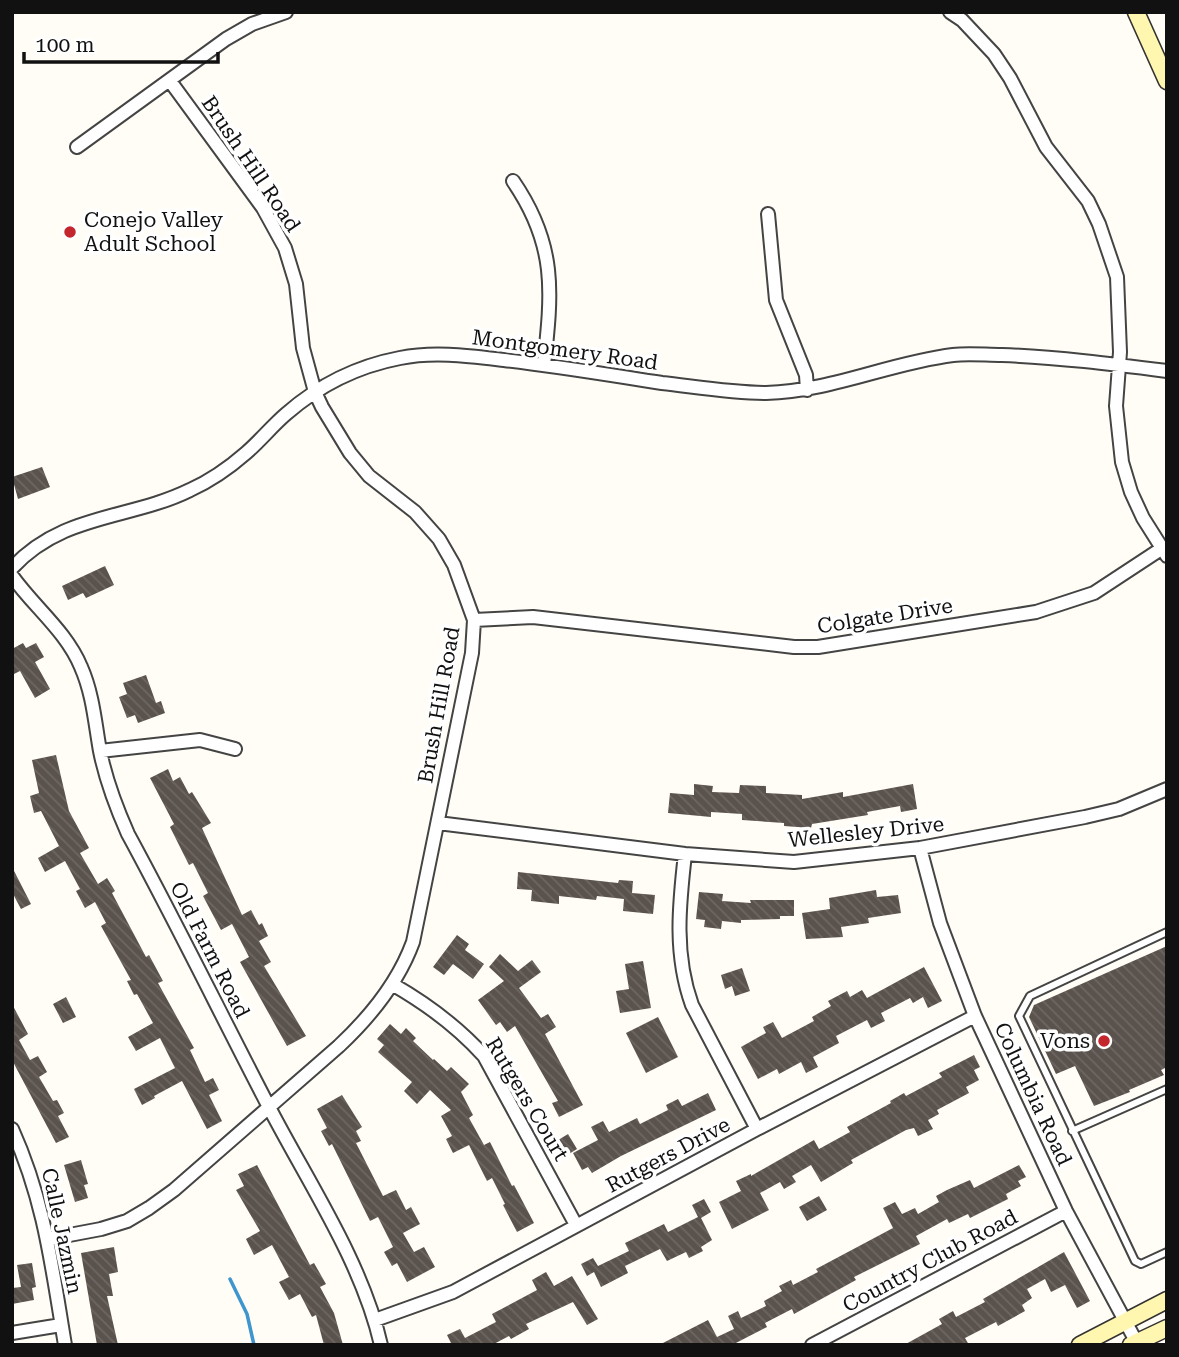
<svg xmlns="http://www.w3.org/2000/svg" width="1179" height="1357" font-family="'Roboto Serif',serif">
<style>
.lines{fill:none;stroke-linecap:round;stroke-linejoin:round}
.stream{stroke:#3f96cf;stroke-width:3.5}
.building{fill:url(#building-back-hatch)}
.service-casing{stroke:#444;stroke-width:10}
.minor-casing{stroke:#444;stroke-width:16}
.secondary-casing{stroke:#333;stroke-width:19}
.service{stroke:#fff;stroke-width:6}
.minor{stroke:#fff;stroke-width:12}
.secondary{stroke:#fff6b0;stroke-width:16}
.poi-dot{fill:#c4262e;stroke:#fff;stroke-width:2.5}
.labels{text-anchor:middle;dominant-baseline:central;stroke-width:7;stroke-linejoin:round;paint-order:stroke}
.street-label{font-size:21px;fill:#111;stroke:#fff}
.poi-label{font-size:21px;fill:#111;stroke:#fff;text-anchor:start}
</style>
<defs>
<pattern id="building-back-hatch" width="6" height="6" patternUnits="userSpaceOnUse" patternTransform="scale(1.75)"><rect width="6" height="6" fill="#5a524d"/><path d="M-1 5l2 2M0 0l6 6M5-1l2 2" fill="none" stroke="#6d6662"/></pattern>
</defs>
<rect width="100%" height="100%" fill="#fffdf5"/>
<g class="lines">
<path class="stream" d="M230,1279L247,1314L254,1345"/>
</g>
<path class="building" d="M42,467L50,487L18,499L12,477Z
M105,566L114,585L86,598L83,593L68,600L62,586Z
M23,643L26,648L36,643L44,657L35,662L50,689L35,698L20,671L12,675V649Z
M146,675L156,703L161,701L165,713L138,723L135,715L127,718L119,697L127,694L123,683Z
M56,755L69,811L89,848L80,853L98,884L107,878L115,891L112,893L146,957L149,955L163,981L158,983L194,1048L190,1050L205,1082L213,1078L219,1090L209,1095L222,1121L207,1129L182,1081L154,1096L155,1098L142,1105L134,1089L175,1068L160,1038L136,1051L128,1037L153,1023L137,994L134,995L127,981L131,980L101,926L106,923L95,902L85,908L76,891L80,889L65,861L45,872L38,858L59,846L41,811L34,813L30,796L39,793L32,760Z
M168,769L173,781L180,777L189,794L192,792L211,823L202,828L242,915L251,910L259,925L262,923L268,936L259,941L271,962L264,966L306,1036L287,1046L240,962L249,957L232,924L221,930L203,896L208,893L193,863L189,865L170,827L174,824L150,778Z
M694,784L713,786L712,792L739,793L740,785L766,786V793L802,795V799L843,792V797L913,784L917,809L901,812L900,806L867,812L868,815L812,824L811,828L784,826V823L742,820V814L711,812V817L668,813L670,793L694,795Z
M12,867L31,904L21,909L12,892Z
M518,872L618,883L619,880L633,881L632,893L655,895L653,914L623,911L624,899L597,896L596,900L559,896V904L531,901L532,890L517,889Z
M876,890L877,897L898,895L901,913L868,918L869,923L841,927L843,937L806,939L802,913L830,909L829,898Z
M699,892L723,894L722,901L751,903L750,900H794V916H780V919L741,920V923L722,921L721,929L704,927L705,920L696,919Z
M457,935L469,944L465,950L484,964L473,979L453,964L444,975L433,967Z
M1167,946V1067L1161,1070L1164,1075L1129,1090L1130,1092L1094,1106L1075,1066L1056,1074L1029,1017L1034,1005Z
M500,954L518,971L532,960L541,972L519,988L541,1018L548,1014L556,1027L545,1034L583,1105L559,1117L552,1103L558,1101L515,1026L507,1032L500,1022L496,1025L478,1000L504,981L489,967Z
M643,961L651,1008L620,1013L616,991L629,989L625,964Z
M924,967L942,1001L928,1008L923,997L913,1003L910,998L881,1013L885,1021L871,1028L867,1020L836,1036L839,1043L813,1057L818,1067L806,1073L801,1062L779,1074L777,1069L758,1079L741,1047L766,1033L763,1027L773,1022L782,1038L814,1021L812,1017L831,1006L828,1001L847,991L850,997L862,990L867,998Z
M742,968L750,991L735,996L732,986L725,989L721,975Z
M66,997L76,1017L63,1023L53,1004Z
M12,1004L28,1034L19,1040L30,1060L38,1056L47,1072L39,1077L53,1101L57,1100L64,1113L58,1116L69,1137L56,1143L12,1060Z
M658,1017L678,1057L646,1073L626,1033Z
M390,1024L401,1034L406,1028L416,1038L413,1041L433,1060L434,1059L447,1071L451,1067L469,1084L461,1092L473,1115L469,1118L484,1145L490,1142L512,1186L514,1185L534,1223L517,1232L503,1205L505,1204L492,1178L487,1181L469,1145L453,1153L446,1139L452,1136L441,1116L451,1110L430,1090L417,1104L404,1091L412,1082L378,1052L384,1045L377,1039Z
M974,1055L980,1067L974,1070L979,1080L966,1087L969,1093L937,1110L939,1114L928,1120L933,1129L918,1136L914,1128L906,1130L851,1160L853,1163L821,1182L811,1165L792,1176L796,1182L784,1189L780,1182L760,1193L769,1210L732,1229L719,1202L741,1191L736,1181L751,1174V1176L814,1140L819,1149L850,1132L847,1127L891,1103L890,1101L904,1093L906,1096L942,1077L939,1073Z
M708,1093L716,1110L621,1156L592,1173L588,1167L582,1170L573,1153L598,1140L591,1127L603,1121L609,1132L637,1118L640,1124L668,1110L666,1105L678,1099L682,1106Z
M342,1095L362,1127L356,1131L361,1141L356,1143L383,1196L396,1190L406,1210L411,1207L420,1224L403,1233L414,1252L424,1247L435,1267L407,1282L397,1263L392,1266L384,1252L393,1247L378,1217L370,1221L332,1144L329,1146L321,1131L327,1128L317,1109Z
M568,1134L577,1149L564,1157L555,1142Z
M81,1160L88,1184L84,1185L88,1198L75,1202L64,1165Z
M257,1165L310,1265L314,1263L326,1284L320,1287L334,1313L343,1345H324L316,1315L312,1317L300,1294L289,1300L279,1282L289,1277L272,1245L254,1255L246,1239L260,1231L236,1190L244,1186L238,1174Z
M1019,1165L1026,1177L1018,1181L1021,1186L1006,1194L1008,1199L970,1218L968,1214L949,1223L947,1219L916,1236L920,1244L854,1277L856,1280L794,1314L792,1309L765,1323L767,1327L732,1345H659L708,1320L717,1337L734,1329L728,1316L738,1311L741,1318L766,1306L764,1301L782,1291L779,1286L791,1280L793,1285L818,1272L816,1269L893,1228L883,1208L895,1202L902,1214L915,1208L918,1214L939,1202L936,1196L947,1190L970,1180L974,1188Z
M819,1196L827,1210L807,1221L799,1207Z
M704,1199L711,1212L701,1218L712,1240L701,1247L703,1251L689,1258L686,1252L667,1261L660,1249L625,1266L628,1273L601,1287L594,1272L587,1276L581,1264L593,1258L598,1266L629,1251L625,1243L664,1224L668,1232L698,1217L692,1205Z
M114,1247L118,1272L109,1274L113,1296H107L118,1345H97L81,1253Z
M1064,1252L1090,1301L1077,1308L1065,1285L1051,1292L1045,1279L1027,1289L1032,1298L1022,1305L1025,1311L998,1326L996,1322L965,1338L969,1345H904L942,1324L939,1319L953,1311L956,1317L985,1302L983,1299Z
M32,1263L36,1287L32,1288L34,1300L12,1304V1288L21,1287L17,1265Z
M546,1272L554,1286L572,1276L598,1319L587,1325L573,1302L526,1324L529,1329L511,1339L509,1336L492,1345H452L447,1335L460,1329L465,1338L496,1322L492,1314L537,1290L532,1280Z"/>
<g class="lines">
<defs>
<path id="service" d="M1167,932L1030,996L1019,1016L1135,1261L1141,1264L1167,1252
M1072,1131L1167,1089"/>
<path id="minor" d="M950,12L962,20L994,54L1010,78L1046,147L1088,201L1099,224L1117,277L1120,352L1116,406L1122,462L1131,492L1143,518L1167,556
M77,147L226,39L252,24L286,12
M513,181C557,245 552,292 544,365
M768,214L776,300L806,375L807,390
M12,568C63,513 129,520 190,490C210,481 230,467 246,453C260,441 272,426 286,414C318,386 358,366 400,358C434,351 470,356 504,360C557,366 610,375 662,383C697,387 732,393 766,393C832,391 889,363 953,355C968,353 986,355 1002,355C1057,357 1112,364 1167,371
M12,576C34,607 66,631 81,667C93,694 95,723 100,751C106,781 116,807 128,834C177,924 222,1017 270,1109C309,1184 362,1262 381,1345
M474,620L533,617L794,647H818L1036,612L1094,593L1161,549
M100,751L200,740L235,749
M438,823L685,854L794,862L920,848L1085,817L1119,809L1167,789
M920,848L940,923L975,1016L1066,1211L1138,1345
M685,854C679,906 674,955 692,1005L757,1129
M392,984C427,1004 457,1026 484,1056L576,1225
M12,1129C45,1202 52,1268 65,1345
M48,1239L101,1229L127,1221L149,1208L174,1190L339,1046C371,1016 398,983 413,942L472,653L474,620L454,565L439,539L415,512L369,476L350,453L322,407L315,392L303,348L296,284L285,248L263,208L170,81
M375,1320L453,1292L757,1129L975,1016
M12,1333L61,1325
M812,1345L1066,1211"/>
<path id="secondary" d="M1136,12L1167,81
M1080,1345L1167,1300
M1131,1345L1167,1328"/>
</defs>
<use href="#service" class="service-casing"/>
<use href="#minor" class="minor-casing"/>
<use href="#secondary" class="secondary-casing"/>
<use href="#service" class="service"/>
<use href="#minor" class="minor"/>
<use href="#secondary" class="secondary"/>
</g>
<g class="poi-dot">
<circle cx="70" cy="232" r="7"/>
<circle cx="1104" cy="1041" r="7"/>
</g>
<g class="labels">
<g class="street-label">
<text transform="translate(251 164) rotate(56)">Brush Hill Road</text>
<text transform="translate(565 350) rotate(8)">Montgomery Road</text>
<text transform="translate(885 616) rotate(-9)">Colgate Drive</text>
<text transform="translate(439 705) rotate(-80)">Brush Hill Road</text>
<text transform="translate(866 832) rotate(-6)">Wellesley Drive</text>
<text transform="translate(210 950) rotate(63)">Old Farm Road</text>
<text transform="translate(1033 1094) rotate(65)">Columbia Road</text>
<text transform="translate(527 1099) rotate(59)">Rutgers Court</text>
<text transform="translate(668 1155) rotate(-28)">Rutgers Drive</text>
<text transform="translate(62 1231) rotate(78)">Calle Jazmin</text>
<text transform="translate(930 1261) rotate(-28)">Country Club Road</text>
</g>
<g class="poi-label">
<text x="84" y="220">Conejo Valley<tspan x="84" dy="24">Adult School</tspan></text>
<text x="1090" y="1041" text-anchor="end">Vons</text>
</g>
</g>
<rect width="1179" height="1357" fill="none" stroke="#111111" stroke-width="28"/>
<path d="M24 52v10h194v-10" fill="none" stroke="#111111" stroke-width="3.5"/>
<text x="35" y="52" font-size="21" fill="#111111" stroke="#ffffff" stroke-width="5" paint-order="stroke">100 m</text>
</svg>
